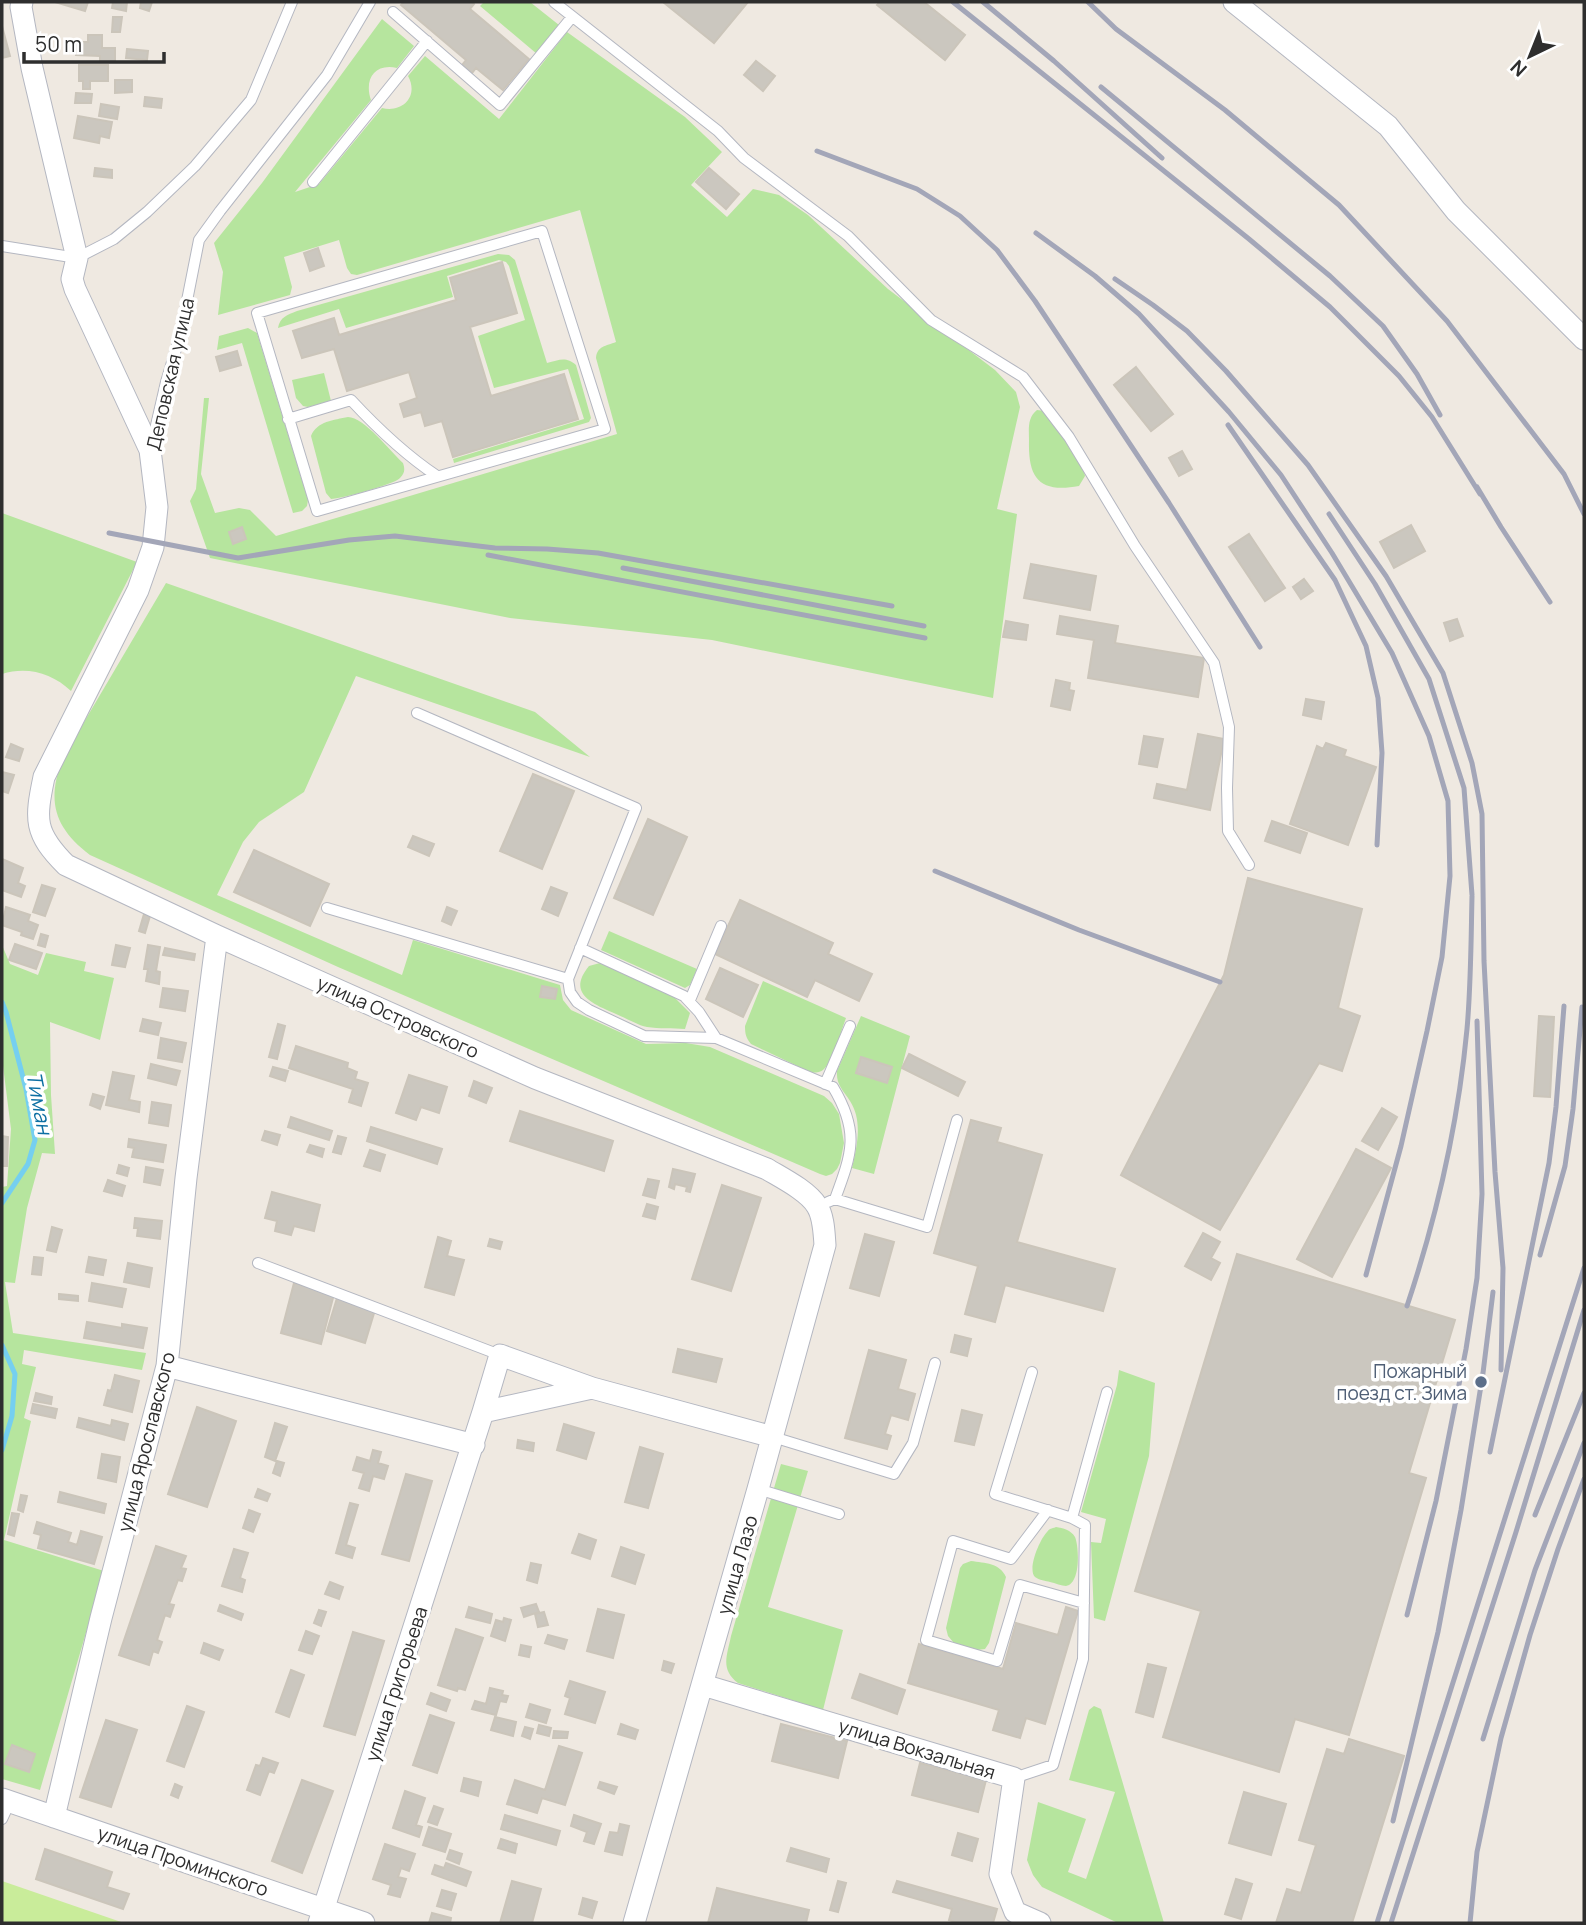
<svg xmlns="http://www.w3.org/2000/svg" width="1586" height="1925" font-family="Manrope,sans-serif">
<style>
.green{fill:#b6e59e}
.pitch{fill:#c9ec9a}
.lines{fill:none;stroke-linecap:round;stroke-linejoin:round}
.stream{stroke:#75cff0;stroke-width:5}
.building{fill:#cbc7bf;stroke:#cbc5ba;stroke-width:2}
.lane-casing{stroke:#b4b7c1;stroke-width:12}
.street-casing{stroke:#b4b7c1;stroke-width:23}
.lane{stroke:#fff;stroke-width:10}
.street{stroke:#fff;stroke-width:21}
.rail{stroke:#a3a6b8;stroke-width:5}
.service-dot{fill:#5c6f8a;stroke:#fff;stroke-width:2.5}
.labels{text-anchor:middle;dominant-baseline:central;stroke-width:7;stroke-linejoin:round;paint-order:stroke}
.street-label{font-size:19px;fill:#2e2e2e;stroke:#fff}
.service-label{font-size:19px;fill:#4e5e75;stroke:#fff;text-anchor:end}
.water-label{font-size:21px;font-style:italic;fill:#0d6fa3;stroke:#fff}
</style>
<rect width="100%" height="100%" fill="#efe9e1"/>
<path class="green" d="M484,2H530L559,25L537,54L480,6Z
M382,19L414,46L397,68C374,63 364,80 371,100L295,192L319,184L382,108C403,113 419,96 408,76L425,56L499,119L567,32L685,117L722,152L691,185L727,217L753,189L779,195L808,215L888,289L995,370L1016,392L1020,407L997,509L1017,514L993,698L712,640L510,618L210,558L190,501L196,489L204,398H209L201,474L215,513L239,508L250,510L276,536L617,434L596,358C597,346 606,346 616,342L580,210L357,275L351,274L347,268L339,240L284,257L292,287L290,295L218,315L223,272L214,243L262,183Z
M498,254L509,255L515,260L547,363C559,360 566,356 576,365L591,418L589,422L454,463L453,459L584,419L568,369L494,388L478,336L525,320L509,266L506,262L499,260L447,276L453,297L346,328L339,309L278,328C280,317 287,315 297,311Z
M248,328L257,333L261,346L308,500L307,506L302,511L293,513L242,343L217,350L219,336Z
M324,373L331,401L308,407L303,406L296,398L292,380Z
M1037,410L1045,411L1083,466L1085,476L1079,486C1040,493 1028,479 1029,441C1029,429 1027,418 1037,410Z
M348,417C364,417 390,451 403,463C405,469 405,473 400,478C395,484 341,499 331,499L326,493L311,436C317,421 334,420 348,417Z
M2,513L137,562L71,691C52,673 27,666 2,674Z
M166,583L535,712L590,757L356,676L304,792L259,822L243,842L217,895L402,975L413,940L560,985L563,1000L571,1010L646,1044L686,1043L710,1047L824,1096L832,1103L839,1114L844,1143L840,1163L837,1169L832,1174L826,1176L820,1174L338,967L90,855C53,827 46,799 64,756Z
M609,931L697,969L690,985L685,988L601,950Z
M2,945L10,964L38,975L46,953L86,962L84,971L114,978L100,1040L50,1022L51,1095L55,1154L42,1153L27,1208L15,1283L5,1282L13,1333L146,1353L142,1370L24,1350L22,1364L36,1367L24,1418L31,1421L4,1540L104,1571L40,1790L2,1779V1187L7,1186L11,1129L2,1058Z
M600,963L674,997L690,1013L685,1029C673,1028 659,1029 647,1027C637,1025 626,1018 616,1014C593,1004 566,994 589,966Z
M763,981L846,1018C841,1031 833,1062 823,1070C819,1073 816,1072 812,1073L751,1044C746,1038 745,1034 745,1026Z
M861,1016L910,1036L874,1174L852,1168C857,1146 863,1121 850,1101C843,1090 836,1085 837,1071Z
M1119,1370L1155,1383L1149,1456L1105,1621L1094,1618L1091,1542L1101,1543L1106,1519L1081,1512L1117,1385Z
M781,1464L808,1471L768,1607L843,1630L823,1710L738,1683C720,1669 727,1656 731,1636Z
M1056,1527C1063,1528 1071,1530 1075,1537C1079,1546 1081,1584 1066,1586C1062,1586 1055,1583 1050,1582C1046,1581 1039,1580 1035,1577C1027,1569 1040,1539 1047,1532C1050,1528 1051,1529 1056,1527Z
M971,1561C985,1563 1000,1563 1006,1577L989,1643L985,1649L977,1650L954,1643L948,1636L946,1628L960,1568L963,1564Z
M1094,1706L1101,1709L1164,1923H1118L1042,1887L1033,1875L1027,1860L1038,1802L1086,1819L1068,1872L1086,1879L1115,1792L1069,1780L1089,1710Z"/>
<path class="pitch" d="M2,1881L124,1923H2Z"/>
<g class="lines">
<path class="stream" d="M2,1002L6,1012L26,1089L35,1140L28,1164L2,1203
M2,1345L15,1374L12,1416L2,1450"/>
</g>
<path class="building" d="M55,2H88L85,11Z
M113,2H127L126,11L112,8Z
M141,2H152L149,11L140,8Z
M404,2H472L474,4L470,9L529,59L503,90L476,68L472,73L462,65L466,60L401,5Z
M663,2H748L714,43Z
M880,2H924L965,35L945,60L877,5Z
M113,17H122L120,32H112Z
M2,26L10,56L2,58Z
M88,35H102V48H115V62H100V56L76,55V42H88Z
M127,49L148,51L147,60L126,58Z
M756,61L775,76L763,91L744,75Z
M79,65H108V81H90V89H83V81H79Z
M115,80H132V92L115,93Z
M76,93L92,94L91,103H75Z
M145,97L162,99L161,108L144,106Z
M101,104L119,107L117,119L99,116Z
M78,116L112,122L109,138L100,136L99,143L74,138Z
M95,168L112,170V178L94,176Z
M709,168L739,194L726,209L696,182Z
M318,248L324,266L310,271L304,253Z
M502,262L517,313L470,327L491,396L564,374L578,419L453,457L442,421L425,426L421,412L404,417L400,404L417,398L409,372L347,391L334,349L302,358L293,331L334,318L339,335L456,300L450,278Z
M237,351L241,365L220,371L216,357Z
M1136,367L1173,414L1151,431L1114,385Z
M1182,451L1192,469L1179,476L1169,458Z
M1411,525L1425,551L1394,568L1380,542Z
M242,527L246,539L233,544L229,532Z
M1249,534L1285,588L1265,601L1229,547Z
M1031,564L1096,576L1090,610L1024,598Z
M1304,579L1313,591L1301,599L1293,587Z
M1060,616L1118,626L1115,643L1204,658L1198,697L1088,678L1094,640L1057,634Z
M1457,619L1463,636L1450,641L1444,623Z
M1006,621L1028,625L1026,640L1003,637Z
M1056,680L1070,683L1069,690L1074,691L1070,710L1051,706Z
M1306,699L1324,702L1321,719L1303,715Z
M1198,734L1224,739L1210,810L1154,798L1157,784L1187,790Z
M1144,736L1163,739L1157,767L1139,764Z
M1326,743L1346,750L1344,756L1376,767L1348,845L1290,824L1317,746L1323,749Z
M11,744L23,749L19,761L6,757Z
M2,772L14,775L8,793L2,791Z
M533,774L574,791L542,869L500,851Z
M648,819L687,837L653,915L614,898Z
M1272,821L1307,833L1300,853L1265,841Z
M413,836L434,844L429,856L408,847Z
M254,850L329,884L310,926L234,892Z
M2,859L23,868L18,883L25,886L21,897L2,890Z
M1248,878L1362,909L1338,1008L1360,1016L1342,1071L1319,1063L1220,1230L1121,1175L1224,975Z
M42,885L55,889L45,916L33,912Z
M551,887L567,893L558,916L542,909Z
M740,900L833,943L828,954L872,974L859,1001L815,980L807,997L715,954Z
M6,907L30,915L28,921L38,925L33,939L21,935L22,932L2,925Z
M447,907L457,911L451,925L442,921Z
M144,914L150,916L145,933L139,931Z
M41,934L48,936L45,947L38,945Z
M15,944L42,953L36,969L9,960Z
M116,945L130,948L125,967L112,965Z
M148,945L160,947L156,971L160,972L159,984L146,981L148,969H144Z
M165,948L195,954L194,960L163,955Z
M720,968L758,985L743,1017L706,999Z
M542,986L557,989L555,999L540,997Z
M163,988L188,991L185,1011L160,1007Z
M1539,1016L1554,1017L1550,1097L1534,1096Z
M143,1019L161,1023L158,1035L140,1031Z
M278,1024L285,1026L277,1059L269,1057Z
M161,1038L186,1043L182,1062L158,1058Z
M296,1046L348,1063L347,1068L357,1072L355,1079L368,1083L361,1106L349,1102L353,1089L289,1068Z
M909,1054L965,1082L958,1096L902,1068Z
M861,1057L892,1067L887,1083L856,1073Z
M151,1064L180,1071L176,1085L148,1078Z
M273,1067L288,1071L285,1081L270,1076Z
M113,1072L134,1076L129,1100L140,1102L139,1112L106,1105Z
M409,1075L447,1087L439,1113L421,1107L416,1120L396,1113Z
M474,1081L492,1088L486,1103L469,1096Z
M93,1094L104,1097L100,1109L90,1105Z
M152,1102L171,1105L168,1126L149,1123Z
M1382,1108L1397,1117L1378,1150L1362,1141Z
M520,1111L613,1141L604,1171L510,1141Z
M291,1117L332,1131L329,1140L288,1127Z
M971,1120L1001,1128L997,1142L1042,1155L1017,1242L1115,1269L1103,1311L1005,1285L995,1322L965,1314L978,1266L934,1253Z
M371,1127L442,1149L437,1164L367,1141Z
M265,1131L280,1135L277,1145L262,1140Z
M2,1136L8,1137L7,1166H2Z
M338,1136L346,1138L341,1154L333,1152Z
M129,1139L166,1145L163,1162L132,1157L134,1148L128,1147Z
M310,1145L324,1149L322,1157L307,1152Z
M1356,1149L1391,1168L1332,1277L1297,1259Z
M370,1150L385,1155L380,1171L364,1166Z
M119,1165L129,1168L127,1176L117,1173Z
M146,1167L163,1170L160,1185L144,1182Z
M673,1169L695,1174L690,1192L686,1191L687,1187L675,1184L674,1189L669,1187Z
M648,1179L659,1181L655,1198L643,1195Z
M108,1180L125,1186L122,1196L104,1191Z
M722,1185L761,1198L731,1291L692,1279Z
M272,1192L320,1205L314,1231L294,1226L291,1235L275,1231L277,1221L265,1218Z
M647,1204L658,1207L655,1219L643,1216Z
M135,1218L162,1221L160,1239L137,1236L138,1228H134Z
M52,1227L62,1230L56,1252L47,1250Z
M1203,1233L1220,1242L1211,1258L1220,1263L1211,1280L1185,1266Z
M865,1234L894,1242L879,1296L850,1288Z
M438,1237L451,1241L447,1256L464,1260L454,1295L425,1287Z
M490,1239L502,1242L500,1249L488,1246Z
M1237,1254L1455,1320L1409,1473L1426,1478L1349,1735L1295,1719L1279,1772L1163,1737L1201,1611L1135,1591Z
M34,1257L43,1258L41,1275L32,1274Z
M89,1257L106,1260L103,1275L86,1272Z
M128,1263L152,1268L149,1287L124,1282Z
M92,1283L126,1289L122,1307L89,1301Z
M294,1283L334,1294L321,1344L281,1333Z
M59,1294L78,1296V1301L59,1299Z
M337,1298L375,1310L365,1343L327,1331Z
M87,1322L122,1328V1324L147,1328L143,1348L84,1338Z
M955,1335L971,1339L967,1356L951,1352Z
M678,1349L722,1359L716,1382L673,1372Z
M869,1350L906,1360L898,1389L915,1394L908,1420L891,1415L885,1434L891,1436L887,1449L845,1438Z
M115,1375L139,1381L132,1412L104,1405L108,1390L111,1391Z
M36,1393L52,1397L51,1404L34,1401Z
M33,1404L57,1409L55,1418L31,1413Z
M197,1407L236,1421L207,1507L168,1494Z
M962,1410L982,1415L974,1445L955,1441Z
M79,1418L111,1426L112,1420L128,1424L124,1440L77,1427Z
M275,1423L287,1427L275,1461L265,1457Z
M564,1424L594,1433L586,1459L557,1450Z
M518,1440L534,1443L533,1451L517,1448Z
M640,1447L663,1454L648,1508L625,1502Z
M373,1450L381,1452L378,1463L388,1466L384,1479L373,1476L369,1491L359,1488L364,1473L353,1470L357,1457L370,1461Z
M102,1454L120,1457L116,1482L98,1478Z
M277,1461L284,1463L280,1476L273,1473Z
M406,1474L432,1481L409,1561L382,1554Z
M258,1489L270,1494L267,1501L255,1497Z
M60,1492L106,1504L104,1513L58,1502Z
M21,1495L27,1496L23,1512L18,1510Z
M350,1503L358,1505L346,1545L355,1548L352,1558L336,1553Z
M249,1510L260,1514L253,1532L243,1528Z
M12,1513L19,1514L14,1536L8,1534Z
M37,1522L71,1533L68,1542L77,1545L81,1531L102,1537L94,1564L38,1548L41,1535L34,1533Z
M579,1534L596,1540L590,1559L572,1553Z
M156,1546L186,1556L181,1568L186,1569L182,1581L178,1580L169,1604L174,1605L170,1617L165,1615L157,1640L162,1642L158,1653L153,1651L149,1665L119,1655Z
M621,1547L644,1555L635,1584L612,1576Z
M234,1549L248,1553L240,1578L245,1580L242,1592L222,1586Z
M531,1563L541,1565L537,1583L527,1580Z
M330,1582L343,1587L339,1599L325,1594Z
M536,1604L539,1612L524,1617L521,1608Z
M220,1605L243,1614L241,1620L218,1611Z
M469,1607L492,1614L490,1623L466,1617Z
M1066,1607L1078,1611L1045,1724L1026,1718L1020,1738L993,1730L999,1710L908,1683L919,1644L1003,1669L1016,1623L1058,1635Z
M598,1609L624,1615L613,1658L587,1651Z
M319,1610L326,1612L321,1626L314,1623Z
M544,1612L548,1625L538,1627L535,1614Z
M504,1618L511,1620L505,1641L491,1636L496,1620L503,1622Z
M456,1629L483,1638L465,1690L458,1688L457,1691L438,1685Z
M306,1631L319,1636L312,1654L299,1650Z
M353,1632L384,1641L355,1735L324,1726Z
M548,1635L567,1640L564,1649L545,1643Z
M204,1643L223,1650L219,1660L201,1653Z
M521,1645L531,1647L529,1657L519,1655Z
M664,1661L674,1664L671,1673L662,1670Z
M1148,1664L1166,1668L1153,1717L1136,1712Z
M291,1670L304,1675L289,1717L276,1712Z
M860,1674L905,1690L897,1714L852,1698Z
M570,1681L605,1692L595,1723L565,1714L570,1698L565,1696Z
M490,1688L503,1691L502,1695L508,1696L506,1702L500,1701L496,1715L472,1709L475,1701L486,1704Z
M431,1693L450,1700L446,1711L427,1704Z
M530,1704L550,1710L546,1723L526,1717Z
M187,1706L204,1712L184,1767L167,1761Z
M430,1715L454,1723L437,1773L413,1765Z
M495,1717L516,1722L513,1736L491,1730Z
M106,1720L137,1730L111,1807L80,1797Z
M621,1724L638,1730L635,1739L618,1734Z
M781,1724L847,1741L838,1778L772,1761Z
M539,1725L551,1728L549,1736L537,1733Z
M525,1727L533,1729L530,1739L522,1736Z
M554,1731L568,1732L567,1738H553Z
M1349,1739L1404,1756L1352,1923H1276L1287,1889L1301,1893L1316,1845L1299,1840L1327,1749L1344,1754Z
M12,1745L35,1754L29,1772L5,1764Z
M559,1746L582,1753L565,1805L542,1798L537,1813L507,1804L515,1780L545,1790Z
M263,1758L278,1763L274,1773L269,1771L260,1795L247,1790L256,1765L260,1766Z
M920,1763L986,1780L978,1812L912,1795Z
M464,1778L481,1782L478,1796L461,1791Z
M302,1780L333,1791L302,1873L272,1861Z
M600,1782L617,1787L614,1794L598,1788Z
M175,1784L182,1787L178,1798L171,1795Z
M405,1791L425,1798L416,1825L422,1827L419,1837L393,1828Z
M1244,1792L1286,1804L1271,1855L1229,1843Z
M434,1806L443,1809L437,1825L428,1822Z
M505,1815L560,1831L556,1845L501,1829Z
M574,1815L601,1824L594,1844L584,1841L587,1832L571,1826Z
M620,1824L629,1826L622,1855L605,1851L610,1832L618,1833Z
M429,1827L451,1834L445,1852L423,1845Z
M958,1833L978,1839L972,1861L952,1855Z
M501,1839L517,1844L515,1853L498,1848Z
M385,1844L415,1854L409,1871L401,1868L398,1877L406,1879L400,1897L388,1894L391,1885L373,1879Z
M791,1848L829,1859L826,1872L787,1861Z
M45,1849L112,1872L107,1887L129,1894L123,1909L36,1879Z
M450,1850L462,1854L459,1864L447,1859Z
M446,1863L471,1872L466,1886L432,1874L435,1865L444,1868Z
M1236,1879L1252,1884L1241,1919L1225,1914Z
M512,1881L541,1889L532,1923H500Z
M838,1881L846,1883L838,1912L830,1910Z
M897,1881L997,1909L993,1923H958L949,1920L952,1909L893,1892Z
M717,1888L809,1910L806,1923H708Z
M442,1890L456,1894L451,1910L437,1906Z
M583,1898L597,1902L592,1918L579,1914Z
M432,1913L451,1918L450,1923H429Z"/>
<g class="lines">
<defs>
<path id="lane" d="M554,2L718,131L744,158L848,236L931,320L1023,377L1069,437L1135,546L1214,663L1229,727L1227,788L1228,831L1249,865
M393,12L500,105L572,17
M313,182L427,41
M542,231L605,429L317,511L257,313Z
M2,246L77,258L114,239L147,212L195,166L251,100L292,2
M288,419L351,400C378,429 404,454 437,476
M151,447L166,382L180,336L199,240L220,211L327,75L370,2
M417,713L636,808L568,979L570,992L577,1002L589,1010L644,1036L716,1038L833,1087C860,1132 852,1153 835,1199
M327,908L568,979
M580,948L684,996L699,1012L716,1038
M690,1000L721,926
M825,1084L850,1026
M828,1202L835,1199L927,1227L957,1120
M258,1263L500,1355
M1032,1372L995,1494L1072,1518
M773,1437L894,1474L913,1443L935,1363
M758,1489L839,1514
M1048,1510L1011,1559L953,1541L926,1640L997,1661L1020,1585L1084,1603
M1014,1778L1053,1765L1083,1659L1085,1525L1072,1518L1107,1392
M2,1819L10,1802"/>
<path id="street" d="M22,2L21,7L32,68L77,258L72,279L75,289L150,450L157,507L153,547L138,590L44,777C35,820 34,833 66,865L217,936L535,1078L767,1169C782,1178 808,1191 817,1206C824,1217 824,1233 825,1245L758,1489L634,1923
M1234,2L1388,126L1456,211L1584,339
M167,1366L474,1445
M483,1412L500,1355L592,1388L773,1437
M703,1685L1014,1778L1000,1874L1015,1912L1040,1923
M2,1799L364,1923
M54,1817L101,1618L167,1366L186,1178L217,936
M319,1923L483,1412L592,1388"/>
</defs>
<use href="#lane" class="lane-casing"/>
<use href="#street" class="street-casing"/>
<use href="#lane" class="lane"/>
<use href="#street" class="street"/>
<path class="rail" d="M953,2L1249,239L1330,307L1399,376L1432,417L1480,494
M983,2L1054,61L1162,158
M1088,2L1116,29L1225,110L1339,205L1447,321L1564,474L1584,514
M1101,87L1330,276L1383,326L1417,374L1440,415
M817,151L917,189L960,216L997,250L1035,301L1169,503L1260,647
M1036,233L1095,276L1139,314L1229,412L1281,475L1332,553L1392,653L1429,736L1448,801L1450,876L1442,957L1427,1031L1401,1146L1366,1275
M1115,279L1153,305L1187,331L1226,371L1308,465L1386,576L1443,673L1472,763L1482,814L1484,961L1495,1172L1503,1268L1501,1370
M1228,425L1335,580L1366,646L1378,698L1382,753L1377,845
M1477,487L1501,527L1550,602
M1329,514L1375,584L1429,679L1464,788L1472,895
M109,533L238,558L349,540L395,536L495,548L547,549L598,553L892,606
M488,555L925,638
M623,568L924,626
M935,871L1079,930L1220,982
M1540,1255L1565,1166L1573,1109L1582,1007
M1407,1306C1437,1216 1458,1124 1467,1029C1471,985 1471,940 1472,896
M1490,1452L1549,1163L1556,1107L1564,1006
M1535,1515L1584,1393
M1407,1615L1436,1501L1466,1349L1477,1278L1482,1194L1477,1021
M1483,1739L1535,1570L1584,1443
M1393,1821L1438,1632L1461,1510L1483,1373L1493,1292
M1377,1923L1584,1268
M1391,1923L1516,1532L1584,1310
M1470,1923L1477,1852L1501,1738L1530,1635L1558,1549L1584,1479"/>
</g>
<circle class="service-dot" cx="1481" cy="1382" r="7"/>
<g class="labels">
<g class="street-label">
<text transform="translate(170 374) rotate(-77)">Деповская улица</text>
<text transform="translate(398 1017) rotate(24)">улица Островского</text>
<text transform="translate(146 1442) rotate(-76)">улица Ярославского</text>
<text transform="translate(737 1565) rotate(-74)">улица Лазо</text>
<text transform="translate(396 1684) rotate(-72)">улица Григорьева</text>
<text transform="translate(917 1749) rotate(17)">улица Вокзальная</text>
<text transform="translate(183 1861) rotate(19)">улица Проминского</text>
</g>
<g class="service-label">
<text x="1467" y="1371">Пожарный<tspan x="1467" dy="22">поезд ст. Зима</tspan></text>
</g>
<g class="water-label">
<text transform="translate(40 1103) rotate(79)">Тиман</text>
</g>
</g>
<rect width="1586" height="1925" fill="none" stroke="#2e2e2e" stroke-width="7"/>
<g transform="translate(1530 56) rotate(223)" stroke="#ffffff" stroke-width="5" paint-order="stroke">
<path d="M0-5L12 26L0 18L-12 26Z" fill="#2e2e2e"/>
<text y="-10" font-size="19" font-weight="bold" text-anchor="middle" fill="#2e2e2e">N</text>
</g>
<path d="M24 52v10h140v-10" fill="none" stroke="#2e2e2e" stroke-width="3.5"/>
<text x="35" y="52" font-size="21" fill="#2e2e2e" stroke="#ffffff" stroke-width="5" paint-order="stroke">50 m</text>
</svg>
